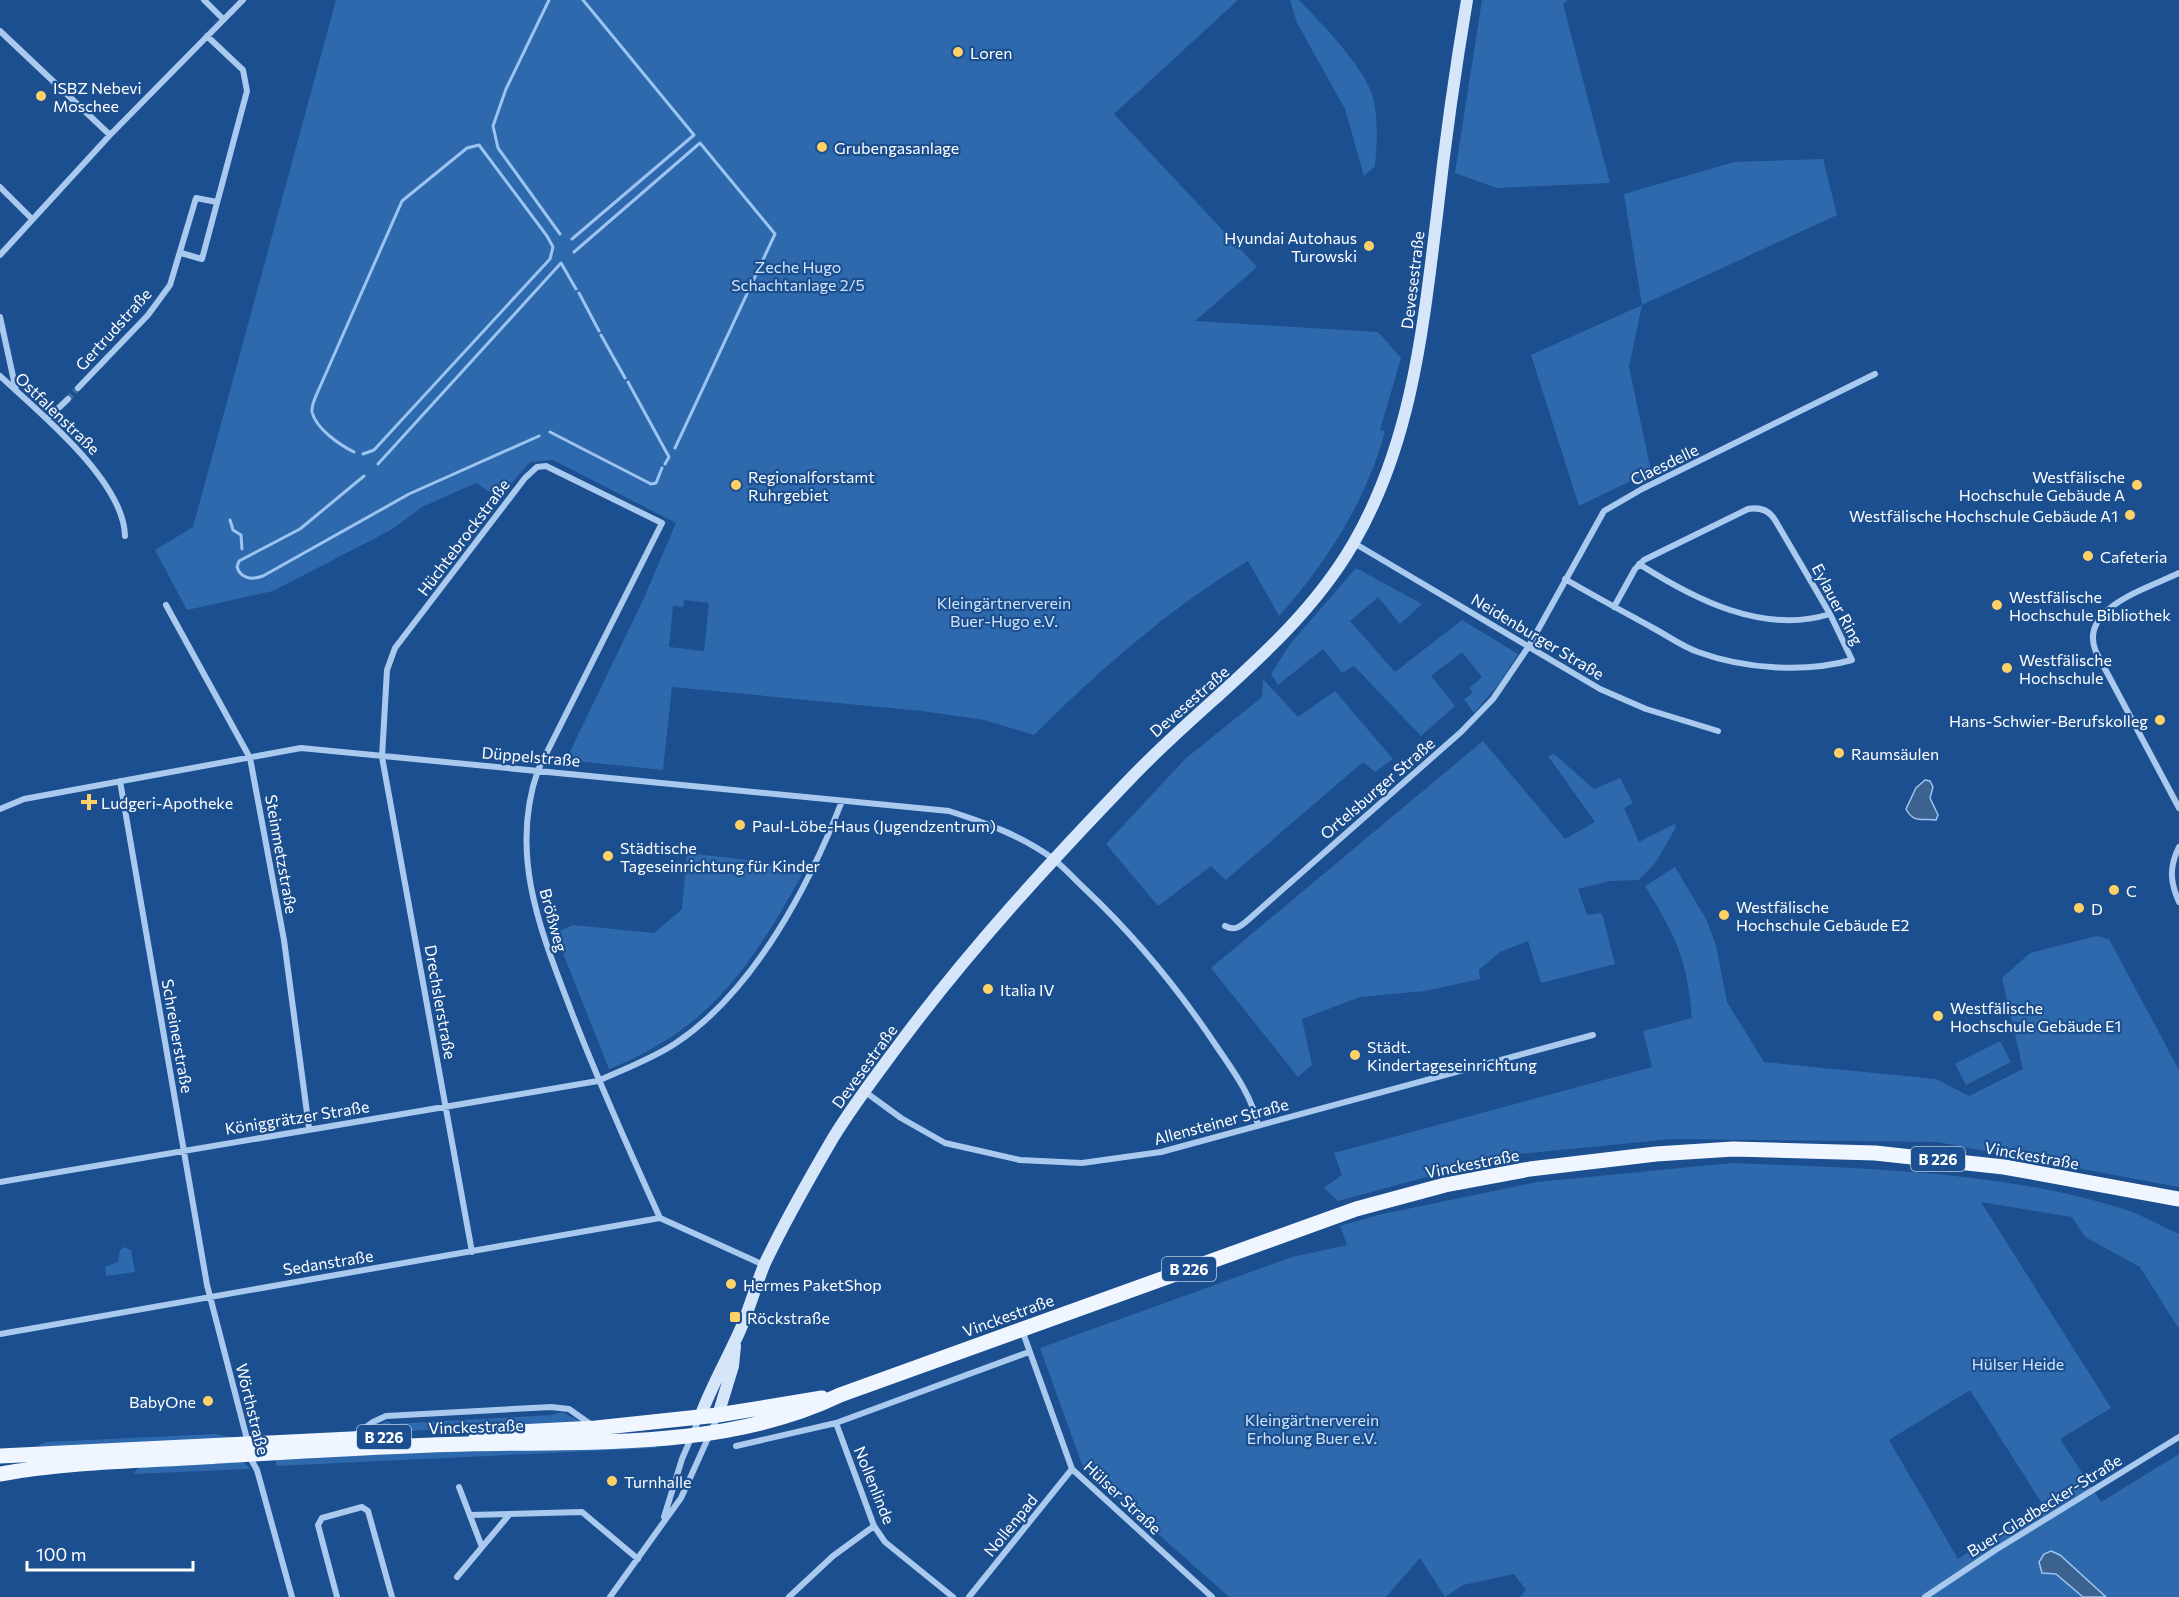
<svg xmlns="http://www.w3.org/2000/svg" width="2179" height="1597" font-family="Commissioner,sans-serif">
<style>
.green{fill:#2e69ad;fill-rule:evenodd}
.water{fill:#3c6290;stroke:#9cc4f0;stroke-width:1.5}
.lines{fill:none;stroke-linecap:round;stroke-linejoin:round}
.stream{stroke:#9cc4f0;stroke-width:3}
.street-tunnel{stroke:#3d69a0;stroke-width:6;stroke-dasharray:6 3;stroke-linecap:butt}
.street{stroke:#a9c9ee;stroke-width:6}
.secondary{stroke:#d6e6fa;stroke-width:12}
.primary{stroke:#f0f6ff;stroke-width:15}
.poi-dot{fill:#ffd166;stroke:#1b4f8f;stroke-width:2}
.labels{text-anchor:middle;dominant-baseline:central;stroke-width:4.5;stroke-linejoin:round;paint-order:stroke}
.shield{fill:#1b4f8f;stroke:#bbcadd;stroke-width:1.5}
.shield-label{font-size:15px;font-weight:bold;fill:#fff}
.poi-label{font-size:16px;fill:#fff;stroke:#1b4f8f;text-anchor:start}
.park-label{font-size:16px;fill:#cfe3fa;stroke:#1b4f8f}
.street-label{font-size:16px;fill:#fff;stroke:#1b4f8f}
</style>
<rect width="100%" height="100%" fill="#1b4f8f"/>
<path class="green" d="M336,0H1238L1114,114L1257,267L1195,321L1378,332L1401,358L1380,430L1385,431C1367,499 1326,564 1279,616L1248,561C1166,611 1102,668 1034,735L984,720L922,711L672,687L663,770L566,760L643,600L676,523L553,460L530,462L499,498L476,483L422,507L391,530L273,591L187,610L155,550L193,527ZM684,600L709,603L704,651L669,647L673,606L683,607Z
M1290,0H1299C1322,24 1367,69 1374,101C1378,123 1377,144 1375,166L1364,176L1345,109L1297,23Z
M1482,0H1568L1563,4L1610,183L1497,188L1455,173Z
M1823,159L1837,215L1642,305L1629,367L1651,471L1579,506L1531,355L1642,305L1624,194L1734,162Z
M1356,568L1422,604L1400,624L1378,597L1350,621L1395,672L1462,620L1518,654L1499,684L1474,713L1464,699L1473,693L1469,688L1482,677L1462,652L1431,676L1455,706L1421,736L1354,666L1342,673L1323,649L1278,685L1271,674L1290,644Z
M1263,679L1298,717L1335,691L1393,759L1375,772L1363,762L1226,880L1211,866L1158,906L1106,844L1185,759L1262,697Z
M1483,741L1565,839L1595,822L1548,756L1554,754L1594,789L1620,778L1633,803L1624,808L1639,842L1674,824L1676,827L1656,862L1639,880L1610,881L1578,889L1587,915L1602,913L1615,964L1541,983L1528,941L1500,952L1479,970L1480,979L1425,991L1360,997L1302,1019L1312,1065L1298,1077L1211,968Z
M687,853L774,863L802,875C750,967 710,1029 609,1069L555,933L573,925L654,933L682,909Z
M1675,867L1706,919L1716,945L1727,1002L1764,1062L1936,1079L1969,1096L2023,1069L2002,978L2030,953L2097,936L2109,939L2179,1070V1187L1937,1142L1673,1139L1508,1155L1338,1201L1324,1188L1342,1175L1334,1153L1652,1067L1643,1031L1692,1018C1687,958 1676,937 1645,886Z
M2000,1041L2011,1062L1966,1085L1955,1064Z
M1732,1163C1862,1168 1995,1170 2121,1208C2141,1214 2160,1226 2179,1234V1329L2140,1267L2085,1237L2072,1217L1981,1202L2111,1408L2060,1439L2101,1502L2179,1454V1597H1520L1526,1590L1514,1574L1463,1585L1445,1597L1420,1558L1386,1597H1229L1083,1467L1040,1348L1292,1257L1347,1245L1340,1226L1378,1215L1537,1182ZM1970,1390L2043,1505L1958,1559L1889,1440Z
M124,1247L131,1250L135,1272L106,1276L105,1267L118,1262L120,1250Z
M562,1412L584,1423L362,1433L387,1421L392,1424L552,1415Z
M215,1434L234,1438L122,1446H37L46,1442Z
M656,1446V1448L276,1466V1458L416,1451Z
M243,1461L250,1469L133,1474L139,1467Z"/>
<path class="water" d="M1925,780L1930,781L1933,787L1930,798L1938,815L1936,820C1922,818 1914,824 1906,809L1916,788Z
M2051,1551L2060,1555L2106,1597H2083L2056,1574L2042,1573L2039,1562L2044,1554Z"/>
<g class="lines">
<path class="stream" d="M549,0L506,89L493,126L498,148L560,234
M572,239L694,135L583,0
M574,252L700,143L775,234L675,448
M579,293L599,331
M601,335L625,378
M628,382L669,457L665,464
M550,432L651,484L656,483L662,468
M354,452C340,445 316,429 312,412C311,405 316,396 319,389L402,201L467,148L479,145L547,236L553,247L550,259L374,450L363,454
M378,464L561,263L576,289
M364,476L300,529L239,561L237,567C241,579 252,580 263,576L409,494L539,436
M230,520L233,530L241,535L242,549"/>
<path class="street-tunnel" d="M68,399L78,388"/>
<path class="street" d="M204,0L223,19
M0,31L110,135
M0,187L31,218
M181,253L202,259L247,91L243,70L207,36
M0,255L110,135L243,0
M0,317L16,390
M0,376C39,412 124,481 125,536
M78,388L148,315L170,285L196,198L217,202
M47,419L68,399
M1354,543L1600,689L1646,709L1718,731
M1639,564C1694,599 1763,635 1830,614
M2179,573C2149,588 2077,608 2096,652L2179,808
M1565,579C1594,596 1624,612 1653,628C1668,636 1683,647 1698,652C1744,669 1805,673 1852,660L1830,614L1775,520C1769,510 1759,507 1748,509L1644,560L1635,569L1614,607
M166,605L250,758L284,940L309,1128
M120,781L207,1285L248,1443
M0,809L24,799L301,748L949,811C986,823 1020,835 1052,858C1064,867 1074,879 1085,889C1136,937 1180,991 1219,1050C1234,1072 1253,1098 1258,1126
M2179,847C2169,867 2170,882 2179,902
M1225,926C1235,931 1240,927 1248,920L1461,732L1493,699L1529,646L1604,511L1642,489L1875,374
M864,1091L901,1118L945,1143L1020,1160L1082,1163L1161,1152L1593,1035
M0,1182L598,1081C624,1069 652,1059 676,1043C754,991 809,886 842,801
M472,1252L382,757L387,670L395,648L525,478L537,467L546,466L662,523L538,770C508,856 542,934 572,1013C599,1083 629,1150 660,1218L764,1265
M1022,1330L1072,1469L1212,1597
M0,1334L660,1218
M836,1423L874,1526L885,1542L953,1597
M354,1436L373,1422L386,1416L551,1407L569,1409L593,1426
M736,1446L836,1423L1029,1352
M249,1456L257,1470L292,1597
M459,1487L482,1547
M470,1515L582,1512L638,1559
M664,1517L682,1459L699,1419
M457,1577L509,1515
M337,1597L318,1525L322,1518L362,1507L368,1511L392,1597
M610,1597L681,1498L718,1416
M789,1597L833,1556L874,1526
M969,1597L1072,1469
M1925,1597L1997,1549L2179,1437"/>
<path class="secondary" d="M718,1415L733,1366L735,1346
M700,1417C710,1390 723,1367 735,1341C748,1316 754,1289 765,1263C785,1221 809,1179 833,1138C853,1105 877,1074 900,1043C970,949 1049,863 1130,779C1205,700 1297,640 1353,544C1412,443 1423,328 1437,215C1445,143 1455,71 1467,0"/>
<path class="primary" d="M476,1434L596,1428L718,1415L822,1398
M0,1456L371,1438
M0,1474C67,1462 136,1461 203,1457C290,1452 378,1446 466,1444C589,1441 726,1450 840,1395L1356,1209L1445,1185L1530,1169L1656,1154L1733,1149L1875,1153L2004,1167L2179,1199"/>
</g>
<g class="poi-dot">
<circle cx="958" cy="52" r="6"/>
<circle cx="41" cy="96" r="6"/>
<circle cx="822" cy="147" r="6"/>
<circle cx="1369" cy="246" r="6"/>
<circle cx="736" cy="485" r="6"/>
<circle cx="2137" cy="485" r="6"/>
<circle cx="2130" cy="515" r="6"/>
<circle cx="2088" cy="556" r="6"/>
<circle cx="1997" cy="605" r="6"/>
<circle cx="2007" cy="668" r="6"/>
<circle cx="2160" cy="720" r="6"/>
<circle cx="1839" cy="753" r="6"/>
<path d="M86 793h6v6h6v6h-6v6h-6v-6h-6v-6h6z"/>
<circle cx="740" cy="825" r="6"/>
<circle cx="608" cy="856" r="6"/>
<circle cx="2114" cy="890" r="6"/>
<circle cx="2079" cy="908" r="6"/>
<circle cx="1724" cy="915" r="6"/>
<circle cx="988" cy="989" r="6"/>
<circle cx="1938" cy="1016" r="6"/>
<circle cx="1355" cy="1055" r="6"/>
<circle cx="731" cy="1284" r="6"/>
<rect x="729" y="1311" width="12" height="12" rx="3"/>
<circle cx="208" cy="1401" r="6"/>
<circle cx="612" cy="1481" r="6"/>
</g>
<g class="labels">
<g class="shield">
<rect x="1911" y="1147" width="54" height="24" rx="4.5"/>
<rect x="1162" y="1257" width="54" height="24" rx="4.5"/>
<rect x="357" y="1425" width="54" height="24" rx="4.5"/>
</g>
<g class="shield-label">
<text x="1938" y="1159">B 226</text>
<text x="1189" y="1269">B 226</text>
<text x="384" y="1437">B 226</text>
</g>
<g class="poi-label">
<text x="970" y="52">Loren</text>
<text x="53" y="87">ISBZ Nebevi<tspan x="53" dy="18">Moschee</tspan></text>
<text x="834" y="147">Grubengasanlage</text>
<text x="1357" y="237" text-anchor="end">Hyundai Autohaus<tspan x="1357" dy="18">Turowski</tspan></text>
<text x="748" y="476">Regionalforstamt<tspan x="748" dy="18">Ruhrgebiet</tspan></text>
<text x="2125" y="476" text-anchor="end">Westfälische<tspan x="2125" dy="18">Hochschule Gebäude A</tspan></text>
<text x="2118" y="515" text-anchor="end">Westfälische Hochschule Gebäude A1</text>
<text x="2100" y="556">Cafeteria</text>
<text x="2009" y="596">Westfälische<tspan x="2009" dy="18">Hochschule Bibliothek</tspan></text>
<text x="2019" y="659">Westfälische<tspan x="2019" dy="18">Hochschule</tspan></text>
<text x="2148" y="720" text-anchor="end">Hans-Schwier-Berufskolleg</text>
<text x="1851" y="753">Raumsäulen</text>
<text x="101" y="802">Ludgeri-Apotheke</text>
<text x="752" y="825">Paul-Löbe-Haus (Jugendzentrum)</text>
<text x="620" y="847">Städtische<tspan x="620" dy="18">Tageseinrichtung für Kinder</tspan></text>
<text x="2126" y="890">C</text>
<text x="1736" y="906">Westfälische<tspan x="1736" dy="18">Hochschule Gebäude E2</tspan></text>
<text x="2091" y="908">D</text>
<text x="1000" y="989">Italia IV</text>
<text x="1950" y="1007">Westfälische<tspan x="1950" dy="18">Hochschule Gebäude E1</tspan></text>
<text x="1367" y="1046">Städt.<tspan x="1367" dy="18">Kindertageseinrichtung</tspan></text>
<text x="743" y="1284">Hermes PaketShop</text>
<text x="747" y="1317">Röckstraße</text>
<text x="196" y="1401" text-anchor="end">BabyOne</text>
<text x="624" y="1481">Turnhalle</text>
</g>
<g class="park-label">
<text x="798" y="266">Zeche Hugo<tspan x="798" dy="18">Schachtanlage 2/5</tspan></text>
<text x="1004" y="602">Kleingärtnerverein<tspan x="1004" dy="18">Buer-Hugo e.V.</tspan></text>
<text x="2018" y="1363">Hülser Heide</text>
<text x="1312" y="1419">Kleingärtnerverein<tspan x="1312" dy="18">Erholung Buer e.V.</tspan></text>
</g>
<g class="street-label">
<text transform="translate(1412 280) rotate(-83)">Devesestraße</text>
<text transform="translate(113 329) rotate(-48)">Gertrudstraße</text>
<text transform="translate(58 413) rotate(44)">Ostfalenstraße</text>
<text transform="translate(1664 464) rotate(-26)">Claesdelle</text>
<text transform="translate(463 537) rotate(-53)">Hüchtebrockstraße</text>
<text transform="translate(1838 604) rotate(62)">Eylauer Ring</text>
<text transform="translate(1538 636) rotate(31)">Neidenburger Straße</text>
<text transform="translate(1189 701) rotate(-41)">Devesestraße</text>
<text transform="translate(531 756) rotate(5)">Düppelstraße</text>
<text transform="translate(1377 788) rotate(-41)">Ortelsburger Straße</text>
<text transform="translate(282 854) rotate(80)">Steinmetzstraße</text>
<text transform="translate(554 920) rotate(75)">Brößweg</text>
<text transform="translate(441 1002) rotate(80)">Drechslerstraße</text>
<text transform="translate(178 1036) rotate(80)">Schreinerstraße</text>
<text transform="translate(864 1066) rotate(-54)">Devesestraße</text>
<text transform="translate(297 1117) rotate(-9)">Königgrätzer Straße</text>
<text transform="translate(1221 1121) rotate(-15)">Allensteiner Straße</text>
<text transform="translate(2032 1155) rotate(10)">Vinckestraße</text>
<text transform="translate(1472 1163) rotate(-11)">Vinckestraße</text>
<text transform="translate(328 1262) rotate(-9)">Sedanstraße</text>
<text transform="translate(1008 1315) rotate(-20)">Vinckestraße</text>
<text transform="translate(253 1409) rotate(76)">Wörthstraße</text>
<text transform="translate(476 1426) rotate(-2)">Vinckestraße</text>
<text transform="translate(875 1485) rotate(68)">Nollenlinde</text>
<text transform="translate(1123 1497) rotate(43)">Hülser Straße</text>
<text transform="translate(2044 1505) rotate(-32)">Buer-Gladbecker-Straße</text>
<text transform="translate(1010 1525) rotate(-51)">Nollenpad</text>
</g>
</g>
<path d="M27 1561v9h166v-9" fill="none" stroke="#ffffff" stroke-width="3"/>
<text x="36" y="1561" font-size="18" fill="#ffffff" stroke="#1b4f8f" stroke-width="4.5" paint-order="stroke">100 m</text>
</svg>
